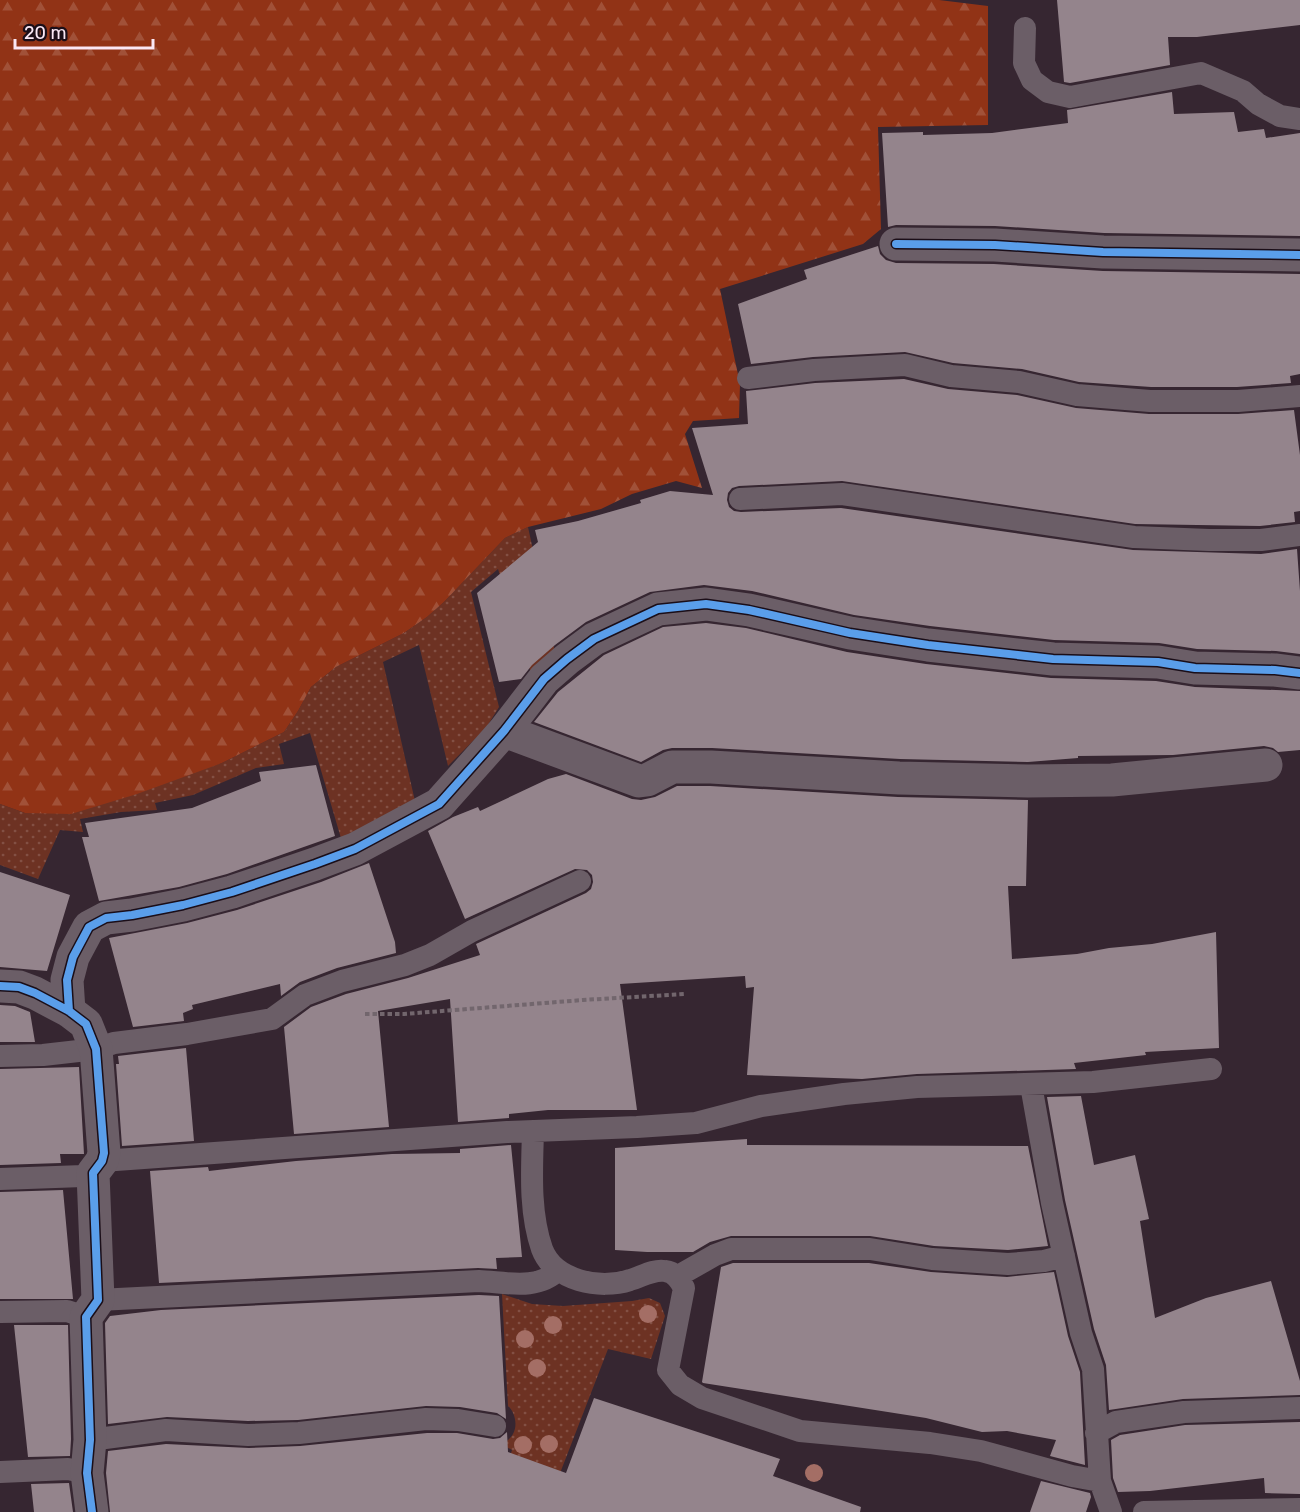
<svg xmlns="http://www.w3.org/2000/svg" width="1300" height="1512" font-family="Rubik,sans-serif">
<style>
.grass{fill:url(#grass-dots)}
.forest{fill:url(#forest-firs)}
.building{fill:#94848c}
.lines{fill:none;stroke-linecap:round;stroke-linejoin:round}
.path{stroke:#72666d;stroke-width:4;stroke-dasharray:4.5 3;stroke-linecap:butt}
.lane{stroke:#6b5e67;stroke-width:22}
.street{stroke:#6b5e67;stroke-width:33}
.cycleway-casing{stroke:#1b0e18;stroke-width:11}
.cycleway{stroke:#5a9eea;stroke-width:8}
.tree{fill:#a46e65}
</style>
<defs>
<pattern id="grass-dots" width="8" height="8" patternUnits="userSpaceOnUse" patternTransform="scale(1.5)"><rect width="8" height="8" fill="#6d3223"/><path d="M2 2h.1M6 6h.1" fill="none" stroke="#835044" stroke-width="1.8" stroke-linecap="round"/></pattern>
<pattern id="forest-firs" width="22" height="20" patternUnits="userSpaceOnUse" patternTransform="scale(1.5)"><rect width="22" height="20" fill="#913316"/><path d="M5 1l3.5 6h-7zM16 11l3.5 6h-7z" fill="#a15138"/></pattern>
</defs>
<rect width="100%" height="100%" fill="#362631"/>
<path class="grass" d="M528,527L555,652L533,679L498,569L471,592L499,707L486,728L448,766L419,645L383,662L415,801L343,845L310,733L279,744L284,764L256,768L193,795L155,803L157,810L121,812L80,819L83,832L60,830L38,879L0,865V804L25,813L222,763L284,732L298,711L311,687L336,667L404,633L427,617L444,602L505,538Z
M502,1294L532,1304L563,1306L632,1301L649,1298L660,1303L665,1316L651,1359L608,1349L545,1512L493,1509L512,1450L503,1445C505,1442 511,1438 513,1434C518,1425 515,1412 508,1406Z"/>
<path class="forest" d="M0,0H939L988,6V125L878,127L881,229L863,244L720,289L740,384L739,418L693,421L685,434L702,488L676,481L632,494L601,509L528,527L505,538L444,602L427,617L404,633L336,667L311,687L298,711L284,732L222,763L137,794L71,814L25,813L0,804Z"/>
<path class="building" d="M1057,0H1300V25L1197,37H1168L1170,65L1070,83L1064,82Z
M1172,92L1174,114L1234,112L1238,132L1264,129L1266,138L1300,133V236L1104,233L995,226L896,225L888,227L882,133L923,132V135L992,133L1068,123L1067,110Z
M878,246L880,254L886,260L896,263L994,264L1103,271L1300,274V374L1290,376L1291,383L1237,387H1151L1079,382L1022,369L953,363L905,352L813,357L751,364L738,304L807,279L804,270Z
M904,379L948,389L1017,395L1076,408L1149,414H1238L1294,410L1300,455V511L1294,512L1295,522L1260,526L1135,524L842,481L739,486L732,488L728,493L727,500L729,507L734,511L741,512L841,508L1133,550L1261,554L1297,549L1300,591V654L1276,651L1197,649L1159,643L1054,640L930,626L854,615L752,591L704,585L650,592L586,622L555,645L532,665L521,679L499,682L477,593L538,542L535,530L578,521L641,503L640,500L670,491L713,495L692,428L748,424L746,391L815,383Z
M706,623L746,628L847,652L926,664L1051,678L1156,681L1195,687L1300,691V750L1278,752L1273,748L1264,746L1173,755L1078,756V758L1028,762L900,759L712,748H672L663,750L641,762L534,722L558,692L604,655L663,627Z
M316,765L335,836L227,874L179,887L99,901L82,837H89L85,823L192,808L261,781L259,772Z
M566,774L632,799L641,800L655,797L677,786H710L898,797L1028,800L1026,886H1008L1012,959L1077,954L1109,948L1152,944L1216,932L1219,1048L1145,1052L1146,1055L1074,1063L1076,1069L917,1074L862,1079L747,1075L754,987L746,988L745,976L620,984L637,1110H548L509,1114V1118L458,1122L450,999L378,1011L389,1127L294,1134L284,1027L311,1007L346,994L408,978L480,955L476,944L586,893L591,889L593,882L592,875L587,870L575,869L465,919L428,831L453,817L478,807L480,811L548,779Z
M369,863L395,942L396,953L337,968L300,982L281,996L280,984L192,1005L193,1009L183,1013L184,1021L133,1027L109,938L187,923L237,910L321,882Z
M0,872L70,895L47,971L0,967Z
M0,1005L15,1006L30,1012L35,1042H0Z
M186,1048L194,1141L122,1146L116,1064H119L118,1056Z
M79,1067L84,1154H60L61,1163L0,1165V1069Z
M1081,1096L1094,1165L1135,1155L1149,1219L1140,1221L1155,1318L1206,1298L1271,1281L1300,1381V1395L1183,1399L1109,1410L1106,1365L1094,1329L1065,1200L1047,1097Z
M747,1139V1145L1028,1146L1048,1246L1008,1250L934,1246L870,1236H731L710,1242L693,1252H647L615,1250V1148Z
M511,1145L522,1257L496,1258L497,1269L478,1268L159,1283L150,1171L208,1167L209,1171L296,1161L392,1154L460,1153V1149Z
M63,1190L73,1299H0V1192Z
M733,1263H869L931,1272L1007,1277L1054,1272L1068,1336L1080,1372L1085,1465L1050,1456L1056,1440L1007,1431L982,1432L926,1418L703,1383L702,1382L721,1267Z
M479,1295L499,1296L506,1419L497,1413L460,1407L426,1406L298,1420L248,1421L167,1417L108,1424L105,1323L110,1316L161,1310Z
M14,1325H68L71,1439L70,1456L28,1457Z
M594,1398L780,1459L773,1476L861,1507L860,1512H110L106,1473L108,1451L166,1444L249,1448L300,1446L427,1433H457L493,1439L500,1438L507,1432L508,1452L566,1473Z
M1300,1422V1494L1265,1493L1264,1478L1150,1491L1118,1492L1113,1478L1111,1440L1120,1435L1185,1425Z
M1041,1481L1090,1493L1091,1497L1086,1512H1030Z
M69,1483L73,1512H34L31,1484Z"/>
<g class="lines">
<path class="path" d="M365,1014H404L583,1000L685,994"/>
<path class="lane" d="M1025,28L1024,63L1032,80L1048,92L1070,97L1201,73L1243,91L1258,104L1280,116L1300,119
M748,378L814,370L905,365L951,376L1019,382L1077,395L1150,401H1238L1300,396
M740,499L842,494L1134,537L1209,540H1261L1300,535
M0,1056L43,1055L96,1049L114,1043L187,1034L272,1019L305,995L342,981L405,965L430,955L472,931L580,881
M1031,1085L1052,1203L1081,1333L1093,1369L1100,1481L1111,1512
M533,1131C532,1169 529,1212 542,1249C554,1281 600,1290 630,1280C641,1277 653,1269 665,1271C675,1272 680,1280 684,1288L668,1370L680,1385L702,1398L800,1431L930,1443L981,1451L1072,1476L1100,1481
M102,1161L507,1132L637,1127L696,1123L761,1106L844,1094L917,1087L1093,1082L1211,1069
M0,1179L83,1176L93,1173
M678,1276L715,1255L731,1249H870L932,1259L1008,1264L1044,1261L1064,1256
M98,1300L479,1281C505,1282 538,1291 558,1270
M0,1312L67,1311L86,1317
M1096,1433L1116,1422L1184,1412L1300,1408
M90,1440L166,1430L248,1435L299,1433L426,1419L458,1420L495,1426
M0,1472L68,1469L87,1473
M1144,1512L1300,1509"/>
<path class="street" d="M896,244L995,245L1103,252L1300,255
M504,731L639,781L647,780L672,767H711L899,778L1028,781L1112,780L1266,765
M0,986L19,987L35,993L69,1011L86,1024L96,1049L104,1153L102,1161L93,1173L98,1300L86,1317L90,1440L87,1473L92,1512
M69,1011L67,980L73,957L89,927L106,918L132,915L183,905L232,892L315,864L355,849L439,804L504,731L544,679L567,659L594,639L658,609L706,604L749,610L850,633L928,645L1053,659L1158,662L1195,668L1275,670L1300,673"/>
<defs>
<path id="cycleway" d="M896,244L995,245L1103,252L1300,255
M0,986L19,987L35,993L69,1011L86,1024L96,1049L104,1153L102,1161L93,1173L98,1300L86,1317L90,1440L87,1473L92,1512
M69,1011L67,980L73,957L89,927L106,918L132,915L183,905L232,892L315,864L355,849L439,804L504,731L544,679L567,659L594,639L658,609L706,604L749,610L850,633L928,645L1053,659L1158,662L1195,668L1275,670L1300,673"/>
</defs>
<use href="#cycleway" class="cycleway-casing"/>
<use href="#cycleway" class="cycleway"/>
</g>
<g class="tree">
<circle cx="648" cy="1314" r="9"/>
<circle cx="553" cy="1325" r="9"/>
<circle cx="525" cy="1339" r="9"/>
<circle cx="537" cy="1368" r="9"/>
<circle cx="549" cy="1444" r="9"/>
<circle cx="523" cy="1445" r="9"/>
<circle cx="814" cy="1473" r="9"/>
</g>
<path d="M15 39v9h138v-9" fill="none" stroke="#fae7f4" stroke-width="3"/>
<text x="24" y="39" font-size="18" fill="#fae7f4" stroke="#1b0e18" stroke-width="4.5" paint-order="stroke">20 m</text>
</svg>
